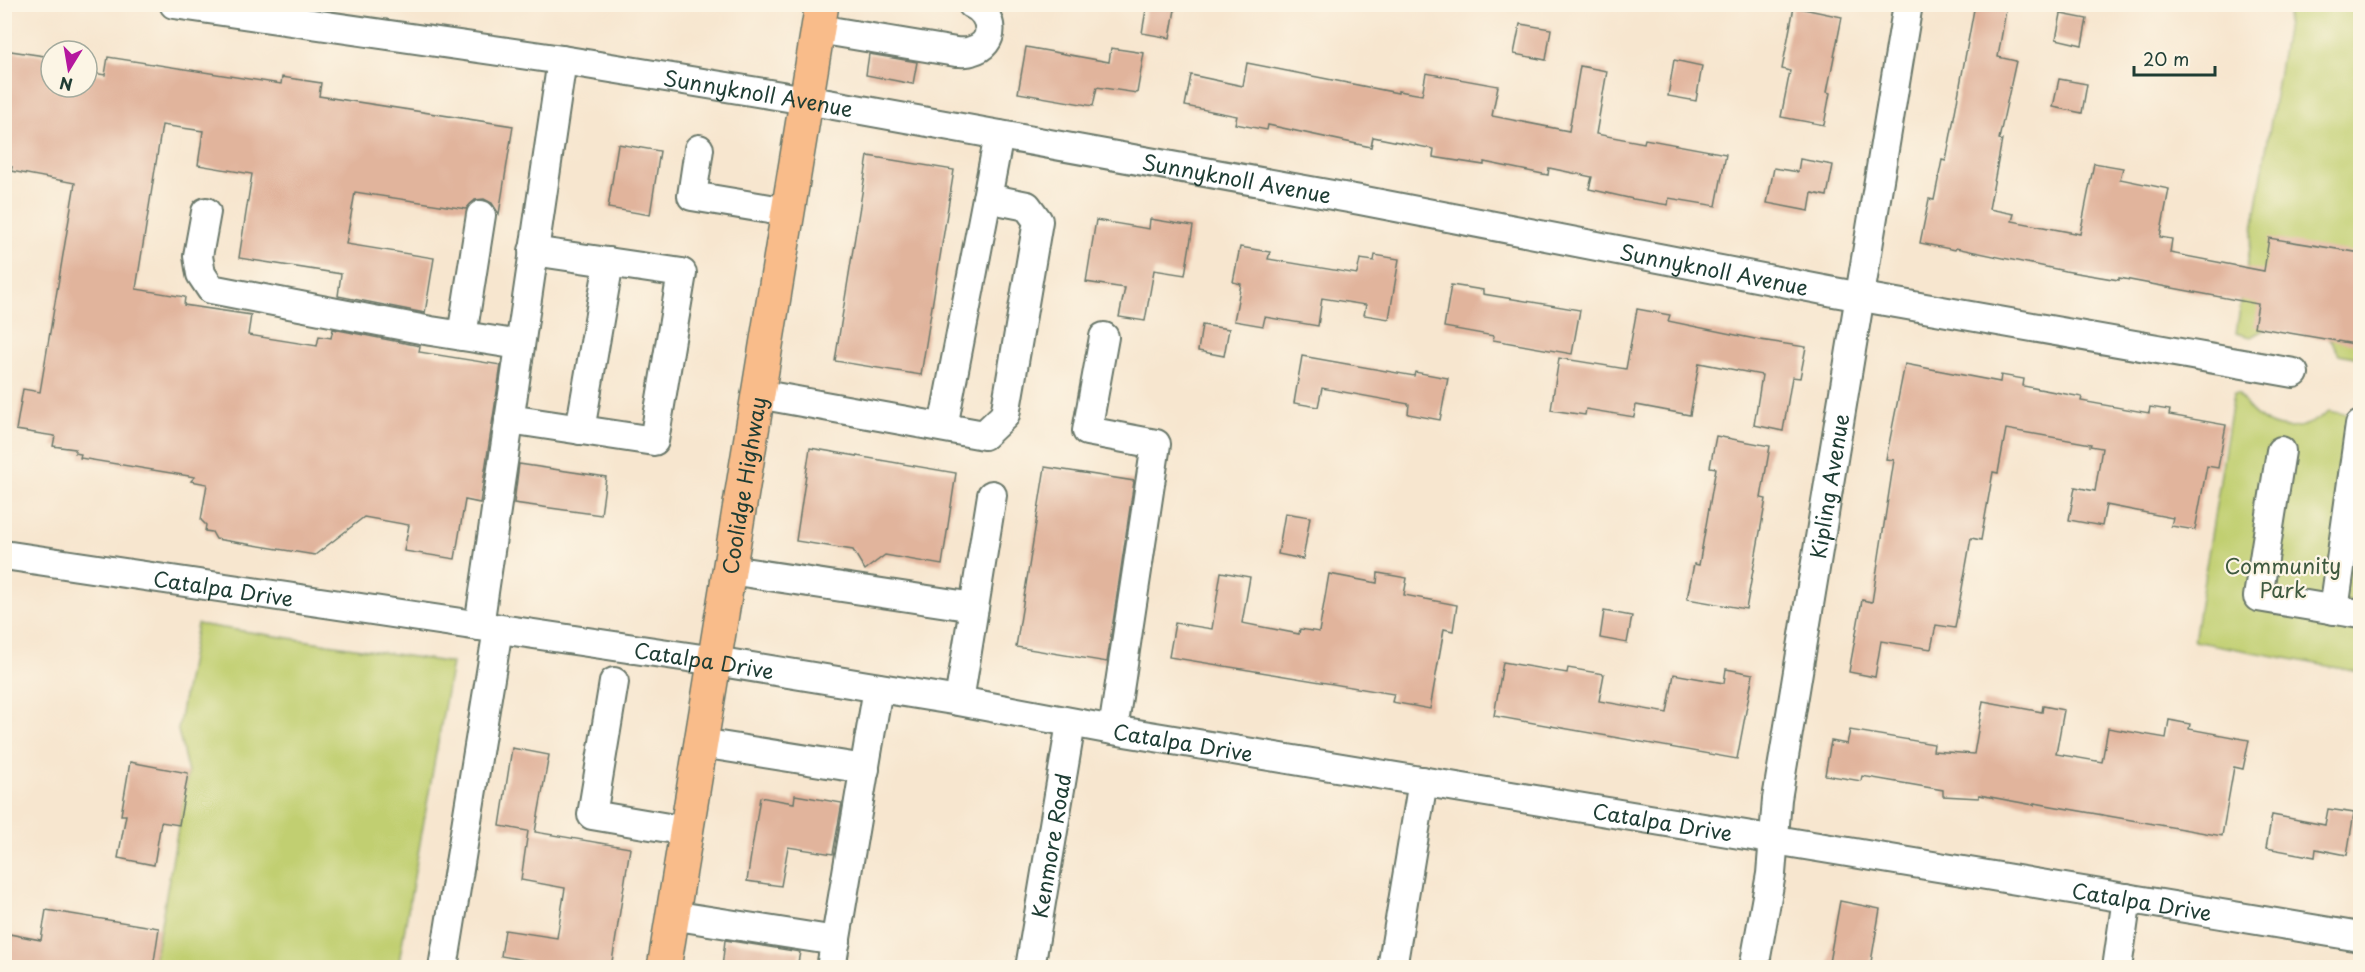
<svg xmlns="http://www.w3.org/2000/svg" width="2365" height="972" font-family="'Playpen Sans',sans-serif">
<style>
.green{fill:#c1cf71;stroke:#708652;stroke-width:1.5}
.building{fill:#e1b49c}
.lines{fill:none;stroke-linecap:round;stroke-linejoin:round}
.minor-casing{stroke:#6b786a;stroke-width:32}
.major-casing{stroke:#6b786a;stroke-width:36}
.minor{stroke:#fff;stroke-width:28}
.major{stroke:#f9bc8a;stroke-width:33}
.labels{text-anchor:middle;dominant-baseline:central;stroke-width:4.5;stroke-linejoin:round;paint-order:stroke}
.street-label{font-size:21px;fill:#1f3d34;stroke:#fcf5e5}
.park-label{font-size:21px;fill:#3f5a40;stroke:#fcf5e5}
</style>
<rect width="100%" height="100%" fill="#fcf5e5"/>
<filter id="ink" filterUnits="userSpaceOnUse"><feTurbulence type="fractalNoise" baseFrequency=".0167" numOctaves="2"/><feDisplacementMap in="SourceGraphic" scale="12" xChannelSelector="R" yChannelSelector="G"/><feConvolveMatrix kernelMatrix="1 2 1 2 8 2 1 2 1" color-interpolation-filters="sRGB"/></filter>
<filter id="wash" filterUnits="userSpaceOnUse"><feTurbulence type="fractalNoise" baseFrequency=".008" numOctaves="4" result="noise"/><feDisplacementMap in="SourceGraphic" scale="24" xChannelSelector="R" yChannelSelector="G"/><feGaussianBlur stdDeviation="1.35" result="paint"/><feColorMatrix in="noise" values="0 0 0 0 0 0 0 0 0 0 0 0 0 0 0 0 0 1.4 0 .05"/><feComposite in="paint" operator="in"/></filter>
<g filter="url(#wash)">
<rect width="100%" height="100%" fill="#f7e6cf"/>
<path class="green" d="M2290,5H2360V358L2339,354L2332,342L2322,333L2274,324L2251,337L2236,333Z
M2234,393H2238C2260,430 2295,440 2329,411L2360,417V672L2194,641Z
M197,624L452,663L398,967L153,968L188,773L178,730Z"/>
<g id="blocks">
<path class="building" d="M1147,4H1176L1170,38L1142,33Z
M1975,4H2007L1998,57L2016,61L1999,139L2002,140L1989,209L2014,214L2012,221L2080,234L2094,163L2123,168L2120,179L2169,189L2160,237L2172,239L2170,253L2264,271L2269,238L2361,253V345L2254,327L2258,304L2119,278V280L2065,271L1956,248L1955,250L1920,243L1929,199L1934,200L1942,160L1946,161Z
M1794,7L1842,17L1827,92L1830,93L1824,125L1781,117L1790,71L1782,69Z
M2061,14L2087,19L2082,45L2056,39Z
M1520,24L1551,29L1546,60L1514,54Z
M1026,47L1109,62L1111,48L1144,53L1137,93L1097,87L1093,106L1018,93Z
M4,50L51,57V87H87V72L105,75L108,57L281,84L282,77L321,83L319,96L513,126L499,214L492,203L484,199L475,200L466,209L355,192L346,244L434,258L425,313L338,296L341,274L239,258L252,174L198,165L203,131L162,125L136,289L185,297L184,305L251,315L248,335L317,346L319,336L331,338L333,329L420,346L419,352L501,365L480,503L465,500L455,559L404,551L409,525L364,517L315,555L216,539L212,532L205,531L206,525L201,520L207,484L191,481L195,477L80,458L81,454L75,453V449L53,446L55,436L16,430L23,389L40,392L75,183L11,171L12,167L4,166Z
M869,54L917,62L913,84L866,75Z
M1674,60L1702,66L1696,101L1668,96Z
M1247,63L1398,93V91L1422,95L1426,73L1498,86L1492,116L1569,131L1580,66L1607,71L1596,134L1644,143L1645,139L1726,154L1716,206L1669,198L1668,205L1633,199L1589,189L1592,177L1549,168L1548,175L1484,162V165L1433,157L1434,149L1373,137L1371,147L1268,125L1267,130L1235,124L1237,116L1185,106L1191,75L1243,86Z
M2059,79L2087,84L2082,113L2053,107Z
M618,144L660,151L650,215L608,208Z
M868,156L954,170L921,375L835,361Z
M1800,159L1833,165L1827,196L1812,193L1809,211L1767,203L1774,168L1798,172Z
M1150,219L1193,226L1185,275L1154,270L1145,321L1119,317L1125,288L1086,282L1096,220L1149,229Z
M1240,247L1270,252L1268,259L1357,274L1360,259L1374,261L1375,255L1399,259L1389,319L1364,315L1366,305L1322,298L1318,326L1265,317L1263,326L1234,321L1241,284L1233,282Z
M1451,285L1483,290V294L1580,310L1572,354L1493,340L1494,336L1444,327Z
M1637,309L1670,315L1668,321L1760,340L1806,347L1800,378L1792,377L1783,431L1754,425L1762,375L1699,363L1690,415L1636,405L1634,417L1586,409L1585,415L1551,410L1559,358L1626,369Z
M1202,325L1229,329L1224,356L1198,351Z
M1302,356L1414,376L1415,372L1448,378L1440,420L1408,414L1409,404L1322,388L1318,407L1294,403Z
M1905,364L2000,382L2001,375L2024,379L2023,386L2082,397L2081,401L2149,413L2150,407L2170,410L2169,415L2226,425L2218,468L2207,466L2195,530L2171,526L2173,518L2106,505L2102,526L2069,520L2075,487L2095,491L2102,448L2090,446L2091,444L2006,429L1998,473L1993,472L1981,540L1971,538L1955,628L1936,625L1931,649L1881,641L1875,677L1849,672L1862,600L1872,602L1894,460L1886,459Z
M1716,436L1770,446L1761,498L1766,499L1746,609L1687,599L1694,564L1699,565L1716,468L1710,467Z
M810,448L956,473L942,565L885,555L865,570L853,550L796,541Z
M519,464L606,477L601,515L514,503Z
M1045,467L1134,481L1107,662L1016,647Z
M1285,513L1310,517L1303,559L1278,554Z
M1221,572L1250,577L1242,623L1299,634L1300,629L1319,632L1329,574L1377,583L1378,573L1407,578L1404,595L1457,605L1453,631L1444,629L1430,709L1392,702L1394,694L1169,657L1175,623L1212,629Z
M1604,611L1632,616L1627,643L1600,638Z
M1503,662L1567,673L1568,668L1604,674L1599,701L1667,713L1674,674L1724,683L1726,669L1753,674L1737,759L1494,716Z
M1983,701L2042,712L2043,706L2064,710L2056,754L2102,762L2108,728L2166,738L2169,720L2190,724L2189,729L2249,740L2243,769L2234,767L2222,836L2034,803V805L1979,795V798L1943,796V790L1862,776L1861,781L1825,775L1831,741L1847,744L1850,730L1934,744L1933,751L1974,754Z
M512,748L549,755L535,832L630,848L611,968H530L531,961L501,956L505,930L557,938L565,888L521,880L528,831L500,826Z
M130,762L188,773L179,825L161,822L154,865L118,858L126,815H121Z
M795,795L842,803L833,854L788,847L781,886L747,881L760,797L794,803Z
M2328,809L2354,813L2347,855L2316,849L2315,857L2266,848L2272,815L2325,825Z
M1840,901L1880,909L1870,968H1828Z
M46,910L159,928L153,968H4V933L41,940Z
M725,940L800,952L797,968H722Z"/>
</g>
</g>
<g filter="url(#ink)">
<use href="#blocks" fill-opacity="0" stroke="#6b786a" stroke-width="1.5"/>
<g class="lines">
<defs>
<g id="minor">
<path id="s1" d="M174,4L562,60L806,100L1360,200L1834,292L2294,373"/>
<path d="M818,29L956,52C961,52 967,53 971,51C997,45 994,14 972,4"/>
<path d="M699,149L692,196L788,212"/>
<path d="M206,212L198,256L201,274L211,289L431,331L520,345"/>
<path d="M462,336L481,215"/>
<path d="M1104,337L1087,431L1156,444L1113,730"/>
<path d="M758,394L984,435L1005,415L1038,221L1027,206L987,198L999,135"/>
<path d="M509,419L654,441L682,273L533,251"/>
<path d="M943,427L987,198"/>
<path d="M580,430L609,262"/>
<path d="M2281,451L2258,597L2360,614"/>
<path id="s2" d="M4,555L715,661L959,701L1113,730L2360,937"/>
<path d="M730,570L974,607"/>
<path d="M2334,610L2360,425"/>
<path d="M479,626L562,60"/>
<path d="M614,682L592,815L686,831"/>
<path d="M959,701L992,495"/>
<path d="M701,743L865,769"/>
<path d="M671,915L836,941"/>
<path d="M443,968L498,629"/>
<path d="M831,968L878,688"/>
<path id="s3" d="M1030,968L1071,723"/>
<path d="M1392,968L1423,781"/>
<path id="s4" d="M1754,968L1771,874L1777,799L1908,4"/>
<path d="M2117,968L2127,898"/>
</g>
<g id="major">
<path id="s5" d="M664,968L822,4"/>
</g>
</defs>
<use href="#minor" class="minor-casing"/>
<use href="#major" class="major-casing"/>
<use href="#minor" class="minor"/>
<use href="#major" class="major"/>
</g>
</g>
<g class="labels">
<g class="street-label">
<text stroke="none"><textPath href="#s1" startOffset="591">Sunnyknoll Avenue</textPath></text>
<text stroke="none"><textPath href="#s1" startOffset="1077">Sunnyknoll Avenue</textPath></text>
<text stroke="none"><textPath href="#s1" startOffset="1563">Sunnyknoll Avenue</textPath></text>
<text stroke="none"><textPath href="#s5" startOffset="489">Coolidge Highway</textPath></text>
<text stroke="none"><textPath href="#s4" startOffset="488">Kipling Avenue</textPath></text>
<text stroke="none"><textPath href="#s2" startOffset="222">Catalpa Drive</textPath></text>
<text stroke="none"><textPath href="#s2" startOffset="708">Catalpa Drive</textPath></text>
<text stroke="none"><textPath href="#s2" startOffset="1194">Catalpa Drive</textPath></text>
<text stroke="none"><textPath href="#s2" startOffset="1680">Catalpa Drive</textPath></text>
<text stroke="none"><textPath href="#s3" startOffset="124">Kenmore Road</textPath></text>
<text stroke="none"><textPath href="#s2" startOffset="2166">Catalpa Drive</textPath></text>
</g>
<g class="park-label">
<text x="2283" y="565">Community<tspan x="2283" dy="24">Park</tspan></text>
</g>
</g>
<rect width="2365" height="972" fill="none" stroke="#fcf5e5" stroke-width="24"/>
<g transform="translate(69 69) rotate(191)"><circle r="28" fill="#fcf5e5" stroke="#a4ab9e" stroke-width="1.5"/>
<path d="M0-4.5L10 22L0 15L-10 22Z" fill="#b5179e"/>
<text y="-9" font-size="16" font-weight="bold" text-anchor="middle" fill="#1f3d34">N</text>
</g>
<path d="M2134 66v9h81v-9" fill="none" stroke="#1f3d34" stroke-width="3"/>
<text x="2143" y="66" font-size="18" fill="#1f3d34" stroke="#fcf5e5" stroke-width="4.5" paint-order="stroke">20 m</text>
</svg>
